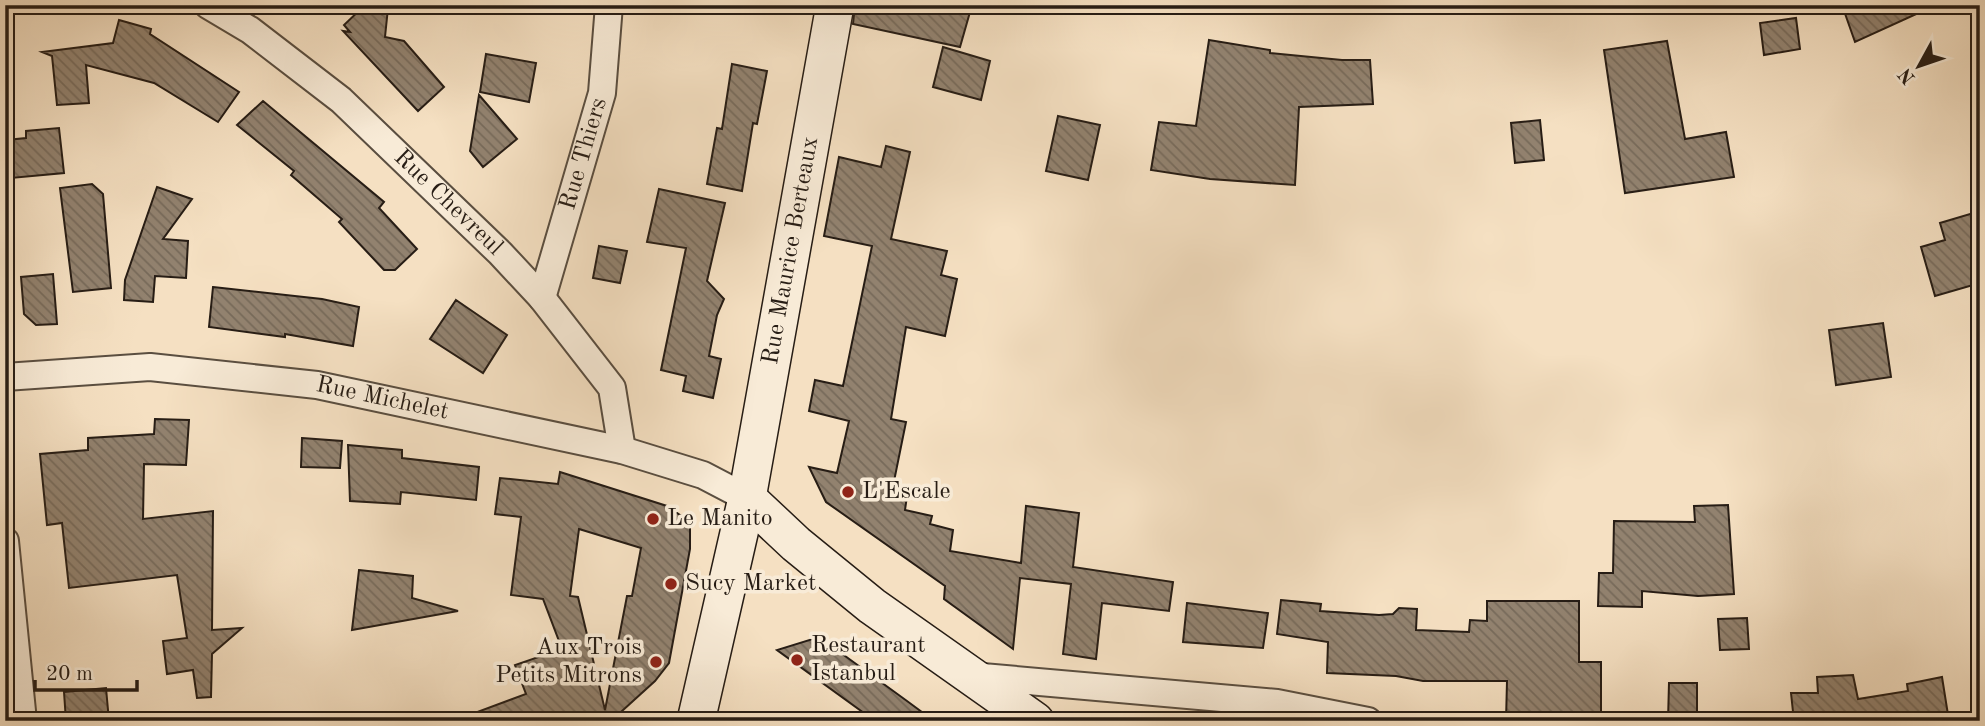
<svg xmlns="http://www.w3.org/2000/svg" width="1985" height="726" font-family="'Old Standard TT',serif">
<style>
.building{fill:url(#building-back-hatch);stroke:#271d15;stroke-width:2;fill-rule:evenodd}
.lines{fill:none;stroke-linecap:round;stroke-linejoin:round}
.street-casing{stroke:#5a4e40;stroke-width:30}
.secondary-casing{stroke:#271d15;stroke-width:40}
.street{stroke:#f8ebd7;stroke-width:26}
.secondary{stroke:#f8ebd7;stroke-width:37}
.poi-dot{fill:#8f2418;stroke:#f8ebd7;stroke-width:2.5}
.labels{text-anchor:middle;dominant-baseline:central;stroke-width:7;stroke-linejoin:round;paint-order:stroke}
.street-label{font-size:24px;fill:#271d15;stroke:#f8ebd7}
.poi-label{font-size:24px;fill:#271d15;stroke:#f8ebd7;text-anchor:start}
</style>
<defs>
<pattern id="building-back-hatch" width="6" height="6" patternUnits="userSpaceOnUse" patternTransform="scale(1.75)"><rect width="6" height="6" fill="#92826f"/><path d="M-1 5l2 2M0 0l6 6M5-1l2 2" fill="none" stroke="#776a5a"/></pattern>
</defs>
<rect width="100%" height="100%" fill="#f5e0c2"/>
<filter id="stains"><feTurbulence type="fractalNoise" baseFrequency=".00286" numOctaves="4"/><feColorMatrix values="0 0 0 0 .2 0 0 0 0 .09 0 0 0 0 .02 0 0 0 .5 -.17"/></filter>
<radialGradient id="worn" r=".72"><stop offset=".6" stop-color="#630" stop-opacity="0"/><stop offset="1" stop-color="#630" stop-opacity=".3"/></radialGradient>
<path class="building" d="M365,5H373L382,14L388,8L385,37L404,41L444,87L418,111L343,31L350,32L344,25Z
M855,5H972L960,47L853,24Z
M1842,5H1936L1855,42Z
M1796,18L1800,49L1764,55L1760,23Z
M119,20L151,29L150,34L239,92L218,122L154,83L86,65L89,103L57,105L52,56L42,52L113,43Z
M1209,40L1270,50V53L1342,60H1370L1373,104L1299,107L1295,185L1210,179L1151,170L1159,122L1196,126Z
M1667,41L1685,139L1726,132L1734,177L1625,193L1604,50Z
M943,47L990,61L981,100L933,87Z
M486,54L536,63L529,102L480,92Z
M732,64L767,71L757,124L753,123L742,191L707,184L717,128L722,129Z
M479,95L517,139L483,167L470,151Z
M263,101L384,202L379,208L417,249L395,270H384L339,222L342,219L291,175L294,171L237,125Z
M1058,116L1100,125L1088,180L1046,171Z
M1540,120L1544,160L1515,163L1511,123Z
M59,128L64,173L11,178L7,140L26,138V131Z
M886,146L910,152L891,239L947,251L941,275L957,279L945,336L906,327L891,419L906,422L892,491L908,489L905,510L932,516L930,524L953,530L950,551L1021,563L1026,506L1079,513L1073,567L1173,582L1169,611L1102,603L1096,659L1063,654L1071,584L1020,578L1013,649L944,599L945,586L826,502L809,467L837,473L849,421L809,411L815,380L843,386L872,246L824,236L839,157L881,167Z
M92,184L103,194L111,288L73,292L60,188Z
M157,187L192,199L163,239L188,241L186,278L155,276L153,302L124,300L125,280Z
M659,189L725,203L707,281L724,299L717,315L709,356L721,359L713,398L683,391L686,376L661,370L686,248L647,242Z
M1980,211V283L1935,296L1921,247L1945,240L1940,223Z
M599,246L627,251L620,283L593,278Z
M53,274L57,324L36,325L24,314L21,277Z
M213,287L322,299L359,307L353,346L285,334V337L209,327Z
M456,300L507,335L483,373L430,339Z
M1883,323L1891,377L1836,385L1829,330Z
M155,419L189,420L186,465L144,464L143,519L213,511L212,630L242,628L212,654L211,697L197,698L193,670L167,674L163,641L187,638L177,575L69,588L62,523L47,525L40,454L88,450V438L154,434Z
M302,438L342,441L340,468L301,467Z
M348,445L402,450V458L479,467L476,500L401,492L400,504L350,501Z
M560,472L667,506L690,522V549L669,663L655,681L611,721H462L461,718L526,694L515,665L562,649L543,599L511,595L521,517L495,514L500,478L558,484ZM579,529L641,548L632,596H627L605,710L578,597L570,596Z
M1728,505L1734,594L1698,596L1642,591V607L1598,606L1599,573H1613L1614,521L1695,522L1694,506Z
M359,570L413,576L412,598L458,611L352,630Z
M1281,600L1321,604L1320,611L1379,615L1393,614L1399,608L1417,609L1416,630L1469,632L1470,620L1487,621V601H1579V662H1601V721H1506L1507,681H1423L1396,676L1327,673L1328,642L1277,634Z
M1187,603L1268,613L1263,648L1183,642Z
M1747,618L1749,649L1720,650L1718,619Z
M819,637L907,701L934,721H875L777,650Z
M1853,675L1858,699L1908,691L1907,684L1942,677L1949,721H1794L1791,693H1818L1817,677Z
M1669,683H1697V721H1668Z
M106,688L109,721H66L64,692Z"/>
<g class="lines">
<defs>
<g id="street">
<path id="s1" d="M208,5L250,30L341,100L500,253L542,298L612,388L622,450"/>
<path id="s2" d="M542,298L602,93L609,5"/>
<path id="s3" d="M5,377L150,367L317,385L622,450L703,475L747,498"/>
<path d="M5,541L23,721"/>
<path d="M971,676L1277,703L1368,721"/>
</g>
<g id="secondary">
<path d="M747,498L796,544L872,606L1035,721"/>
<path id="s4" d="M696,721L747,498L835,5"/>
</g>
</defs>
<use href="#street" class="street-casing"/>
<use href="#secondary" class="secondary-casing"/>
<use href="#street" class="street"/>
<use href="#secondary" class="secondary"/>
</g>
<g class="poi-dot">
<circle cx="848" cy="492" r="7"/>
<circle cx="653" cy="519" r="7"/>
<circle cx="671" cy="584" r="7"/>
<circle cx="797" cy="660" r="7"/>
<circle cx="656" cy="662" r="7"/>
</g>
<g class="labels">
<g class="street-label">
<text stroke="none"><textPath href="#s2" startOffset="150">Rue Thiers</textPath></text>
<text stroke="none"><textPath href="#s1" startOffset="312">Rue Chevreul</textPath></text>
<text stroke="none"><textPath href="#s4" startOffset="480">Rue Maurice Berteaux</textPath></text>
<text stroke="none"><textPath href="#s3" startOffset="380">Rue Michelet</textPath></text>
</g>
<g class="poi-label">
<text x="862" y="492">L'Escale</text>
<text x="667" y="519">Le Manito</text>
<text x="685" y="584">Sucy Market</text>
<text x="811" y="646">Restaurant<tspan x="811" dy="28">Istanbul</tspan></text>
<text x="642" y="648" text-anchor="end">Aux Trois<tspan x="642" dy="28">Petits Mitrons</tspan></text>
</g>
</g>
<rect width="1985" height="726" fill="none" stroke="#f5e0c2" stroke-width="28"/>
<rect x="7" y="7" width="1971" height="712" fill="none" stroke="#271d15" stroke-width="3.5"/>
<rect x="14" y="14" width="1957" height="698" fill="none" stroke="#271d15" stroke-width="2"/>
<g transform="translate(1919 66) rotate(230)" stroke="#f8ebd7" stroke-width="5" paint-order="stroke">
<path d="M0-5L12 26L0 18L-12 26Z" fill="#271d15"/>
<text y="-10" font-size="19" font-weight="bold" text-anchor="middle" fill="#271d15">N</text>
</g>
<path d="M35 680v10h102v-10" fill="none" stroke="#271d15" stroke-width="3.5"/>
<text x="46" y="680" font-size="21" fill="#271d15" stroke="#f8ebd7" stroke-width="5" paint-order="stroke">20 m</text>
<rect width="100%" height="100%" filter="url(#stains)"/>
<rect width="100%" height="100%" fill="url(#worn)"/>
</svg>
